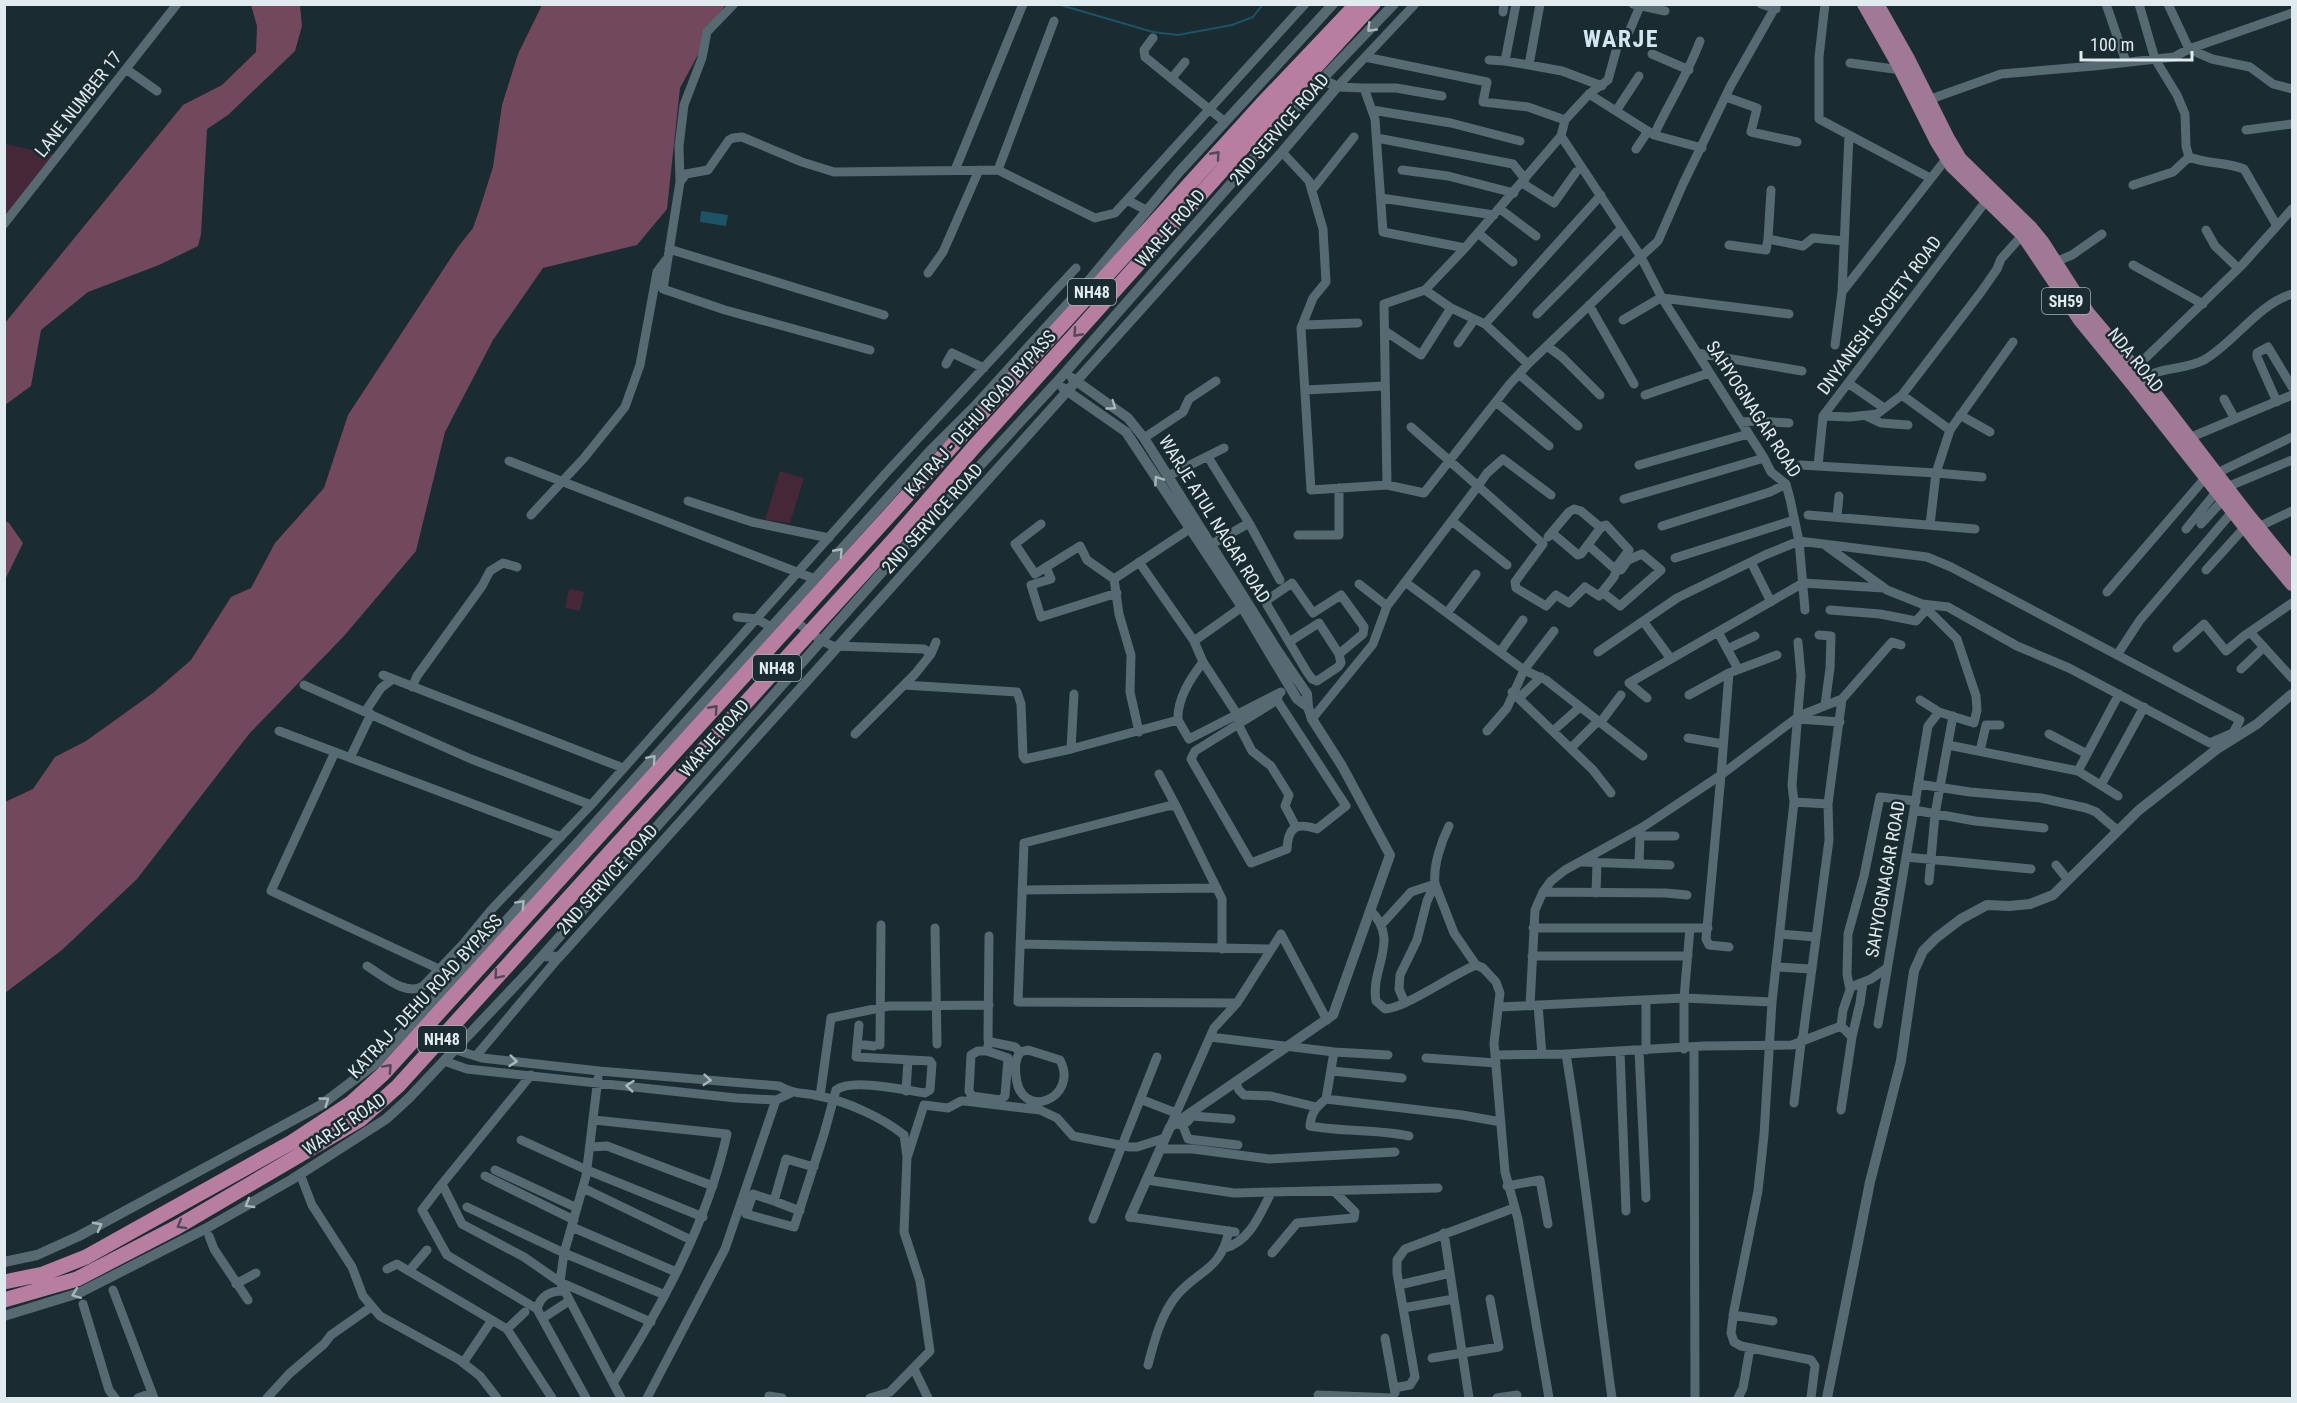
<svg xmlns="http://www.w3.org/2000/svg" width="2297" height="1403" font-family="'Roboto Condensed',sans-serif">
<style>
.green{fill:#462737}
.forest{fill:#72485d}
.water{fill:#1c5366}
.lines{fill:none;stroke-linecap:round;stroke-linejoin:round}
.stream{stroke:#1c5366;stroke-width:2}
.minor{stroke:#576971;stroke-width:9}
.tertiary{stroke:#576971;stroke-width:10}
.primary{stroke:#a07994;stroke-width:14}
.trunk{stroke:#b87ea0;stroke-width:15}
.oneway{stroke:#a9b7bd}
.oneway2{stroke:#514858}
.labels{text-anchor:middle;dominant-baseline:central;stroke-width:5;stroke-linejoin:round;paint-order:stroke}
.shield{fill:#1a2b31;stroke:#a5b1b6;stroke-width:1.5}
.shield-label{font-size:16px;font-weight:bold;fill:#e0ebef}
.street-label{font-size:18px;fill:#e0ebef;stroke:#1a2b31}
.district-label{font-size:24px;font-weight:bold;letter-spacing:1.5px;fill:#d2e7f0;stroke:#1a2b31}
</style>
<rect width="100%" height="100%" fill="#1a2b31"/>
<path class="green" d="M5,144L56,155L5,220Z
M780,471L804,478L790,523L765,520Z
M569,589L584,592L580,611L565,608Z"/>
<path class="forest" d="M251,5H300L302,26L295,51L228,115L207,129L201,234L198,246L159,265L88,292L41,330L31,386L5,405V323L183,105L222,85L256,52L257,26Z
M542,5H725L680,88L667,209L637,245L543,268L493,340L445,432L416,551L344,636L249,734L137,879L62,950L5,993V802L33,789L55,757L86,741L153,693L191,660L231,597L251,588L275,543L324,488L348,415L458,247L473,228L480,208L493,167L502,105L518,54Z
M5,521L9,523L23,543L5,580Z"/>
<path class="water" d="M701,211L728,215L726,226L700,222Z"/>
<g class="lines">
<path class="stream" d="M1057,4L1153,32L1178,35L1232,25L1253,17L1263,4"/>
<path class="minor" d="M1516,4L1505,61L1529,65
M1540,4L1529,65L1562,71L1602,86
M1633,4L1665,11
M1761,4L1776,9
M1825,4L1819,57V119L1849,135
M2106,4L2126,62
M2139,4L2155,59L2177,95L2185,114L2186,146L2189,157C2207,164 2227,162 2244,169L2277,226
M2168,4L2189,49L2212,59L2250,67L2273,84L2292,89
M1503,12L1504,4
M1629,32L1640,6
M1153,38L1144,50L1145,57L1225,122
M1652,54L1689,70
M1365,57L1487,82L1483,102L1528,107L1565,120
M1489,60L1505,61
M1850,63L1901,70
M126,69L157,91
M1172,78L1185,62
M1337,87L1364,88L1375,119L1383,232L1465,248
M1337,87L1415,4
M1364,88H1396L1442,96
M1589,94L1654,135C1669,103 1688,74 1700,41
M1726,97L1757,108L1751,132L1797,142
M1928,100L2001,74L2094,66L2174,57L2189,49L2292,13
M1372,110L1451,123L1520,141
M1616,111L1639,76
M2246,130L2292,124
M1654,135L1702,148
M1561,136L1641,257L1662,298L1764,458L1771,472L1786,484L1790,499L1799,541L1805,610
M1377,138L1513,164L1525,179
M1636,149L1648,131
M1282,152L1309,181L1323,229L1326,282L1313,298L1301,328L1311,490L1387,485L1424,493L1509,385L1528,364L1624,272L1658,241L1683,184L1731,85L1777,4
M955,170L1023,4
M998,170L1054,21
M1402,170L1448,176L1514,193
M680,182L679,146L684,105L702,58L707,32L734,4
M1522,183L1554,203L1576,172
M2133,185L2173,172L2189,157
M1312,190L1354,137
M1381,198L1494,215
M1127,200L1305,4
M1500,209L1536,236
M4,224L177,4
M2206,230L2215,246L2238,268
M1478,233L1513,262
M1768,239L1771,190
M1729,245L1766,250L1768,239L1803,246L1813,238L1844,241
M669,249L884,315
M2055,262L2072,255L2102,234
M2133,265L2203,304
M928,273L943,252L979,170
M1842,292L1950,154
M1662,298L1789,314
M1589,305L1634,384
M1537,314L1622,228
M1623,320L1662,297
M1485,324L1601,195
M1303,325L1358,323
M1385,331L1421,355L1451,308
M1458,343L1474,320
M1835,345L1842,292L1849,135L1930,178
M1547,346L1562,357L1600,395
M870,350L725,310L663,289L680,182L686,174L708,170L729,140L733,138L742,137L802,162L834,172L998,170L1095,218L1115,213L1127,200L1146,210
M1697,353L1802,371
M946,364L952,353L984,368
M1528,364L1485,324L1451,308L1425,290L1465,248L1561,136L1565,120L1589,94L1608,80L1619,40
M2132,371L2242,265L2292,209
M1519,374L1578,426
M2139,382C2156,366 2183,371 2204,360C2235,342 2257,305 2292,294
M1848,383L1884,408
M1305,390L1385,386
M1645,395L1709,373
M1902,395L1950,430L2013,342
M2224,399L2235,419
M1496,402L1549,446
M2277,402L2257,357V353L2268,347L2292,387
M1960,415L1990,432
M1823,416L1850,417L1877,414L1902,395L1981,292L1997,269L2001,259L2026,231
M1866,416L1881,423L1908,425
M1741,422L1757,421L1789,423
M1144,438L1183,412L1189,399L1216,381
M2189,438L2292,395
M1208,457L1249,523L1280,580
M509,461L815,579
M1639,465L1748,434
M1800,465L1936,473L1950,430
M1818,466L1823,416L1986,201
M2217,473L2292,437
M1168,476L1224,448
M1387,485L1384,304L1425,290
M2227,487L2292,460
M1551,495L1503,459L1487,473L1478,486L1543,544L1515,582L1516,588L1546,606L1556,595L1569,603L1585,587L1599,596L1614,577L1618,565L1629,550L1606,525L1602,526L1581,554L1578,555L1552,533
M1624,499L1764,458
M688,501L752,522L829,538
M531,515L584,458L625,407L640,365L657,272L666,260
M1808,515L1975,529
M1837,517L1839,496
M1452,521L1507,565
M1041,524L1015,544L1035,574L1080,546L1087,560L1114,579
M2201,524L2223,500
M1930,525L1936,473L1982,477
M1662,526L1770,492L1786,484
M2258,527L2292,511
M2186,529L2217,491
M1298,535H1339V488
M1548,537L1569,512L1574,509L1581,511L1601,528
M1212,544L1249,523
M1588,545L1616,570H1621L1628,560L1642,554L1661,570L1620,606L1602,592
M1825,545L1887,590L1922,604L1957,639L1976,696L1977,710L1974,723L1939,712L1920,700
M1675,558L1794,520
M1139,562L1194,641
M1751,562L1771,602
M1046,567L1051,579L1031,585L1041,617L1117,593
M2206,570L2245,527
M1405,582L1524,670L1546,680L1643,756
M1359,584L1387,606
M2107,592L2206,477
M1830,610L1880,614L1916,621L1927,609
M1447,613L1476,574
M737,617L757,619L771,627
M791,618L822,641L833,646L924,649L931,654L915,674L855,734
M1643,621L1671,659
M1718,632L1738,669
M2250,632L2292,678
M1819,635L1831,636L1830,668L1825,705
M1289,642L1319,623L1339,654L1341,663L1338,667L1317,681L1312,679L1307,672L1267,605V600L1292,583L1313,613L1341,595L1364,627L1363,634L1339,654
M1798,642L1801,676L1792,785L1794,802L1828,804L1829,840L1803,1036L1800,1043
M2177,648L2204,624L2226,651L2244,636L2292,603
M1727,649L1755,636
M1500,652L1523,620
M1598,652L1677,598L1765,555L1799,541L1927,557L1951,567L2240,720L2233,733L2210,743L2069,668L2017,646L1948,607L1922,604
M931,654L936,642
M2117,655L2140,620L2232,512
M2241,669L2264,647
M383,675L623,768
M304,685L471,759L591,805
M904,685L1017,692L1021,704L1023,756L1025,759L1071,749L1074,694
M412,687L417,676L482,586L490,571L503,563L517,567
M1512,692L1593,770L1611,793
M1689,695L1729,673L1777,655
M1519,698L1541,677
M1647,698L1629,683L1803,583L1883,588
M1842,699L1892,642L1901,645
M1277,700L1346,806L1317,829C1296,822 1288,827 1287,849L1251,863L1191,759L1195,751L1277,700L1279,693
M365,712L381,688L393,679
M1237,714L1203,662L1194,641L1242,607
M1312,719L1373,644L1387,606L1478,486L1411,427
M1798,719L1840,722
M1178,720C1177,699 1190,679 1203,662
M1600,723L1621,695
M1238,724L1252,751L1271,766L1289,795L1285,806L1296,827
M279,731L561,837
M1487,731L1507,708L1524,670L1554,631
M1553,731L1580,707
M1139,732L1130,692L1131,655L1119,614L1114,579L1194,526
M2049,734L2087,754
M1688,738L1723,744
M1948,745L2078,771
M1571,748L1598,721
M1071,749L1178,720L1189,739L1281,692
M1980,751L1986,725H2000
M335,752L271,891L439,969
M350,758L371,714
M1159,774L1176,806
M1918,784L1970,792L2041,798L2086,808L2096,812L2118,831
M2101,785L2144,707
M2118,796L2078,771L2119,694
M1794,802L1772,1002L1764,1135L1758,1191L1734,1310L1731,1333L1734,1342L1741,1346L1811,1360L1815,1366L1811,1398
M1914,810L1975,821L2044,828
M1449,826C1441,842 1433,866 1435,884L1454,933L1476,965L1483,968L1496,982L1500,993L1494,1043L1505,1172L1518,1219L1549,1398
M1906,857L2031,869
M1582,862L1670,865
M1639,864L1640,836H1675
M2056,865L2068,880
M1929,881L1935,814L1953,716
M1022,890L1217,888
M1543,892L1666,893L1687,895
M1596,893L1597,862
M1370,910C1401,940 1370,968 1376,1001L1385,1009C1404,1009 1453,974 1476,965
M1381,925L1411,892L1435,884
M935,928L937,1044
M1533,928H1708
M1780,934L1815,937
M989,936L988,1040L991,1042L1015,1047L1020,1052L1028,1050L1060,1060C1080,1098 1020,1123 1016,1076C1015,1067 1015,1060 1020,1052
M1020,944L1270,949
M1729,947L1709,945L1706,939L1721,775L1799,716L1842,699L1828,804
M1222,949V899L1176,806H1168L1024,843L1018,1002L1237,1003
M1532,956H1688
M367,966C382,975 406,997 423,986L463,944L491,910L591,805L886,473L1076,268
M1776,967L1811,969
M1850,990L1847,974L1848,934L1864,876L1880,797L1916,801
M1646,1001V1050
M1405,1003L1399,989L1400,975L1417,940L1427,901L1435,884
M1538,1005L1542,1054
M1530,1006L1535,910L1543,892L1551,881L1565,870L1643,827L1721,775L1729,673
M1499,1007L1684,998L1772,1002
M1878,1024L1928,726L1939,712
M1841,1026L1843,1010L1851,987L1871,979L1887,968
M1210,1037L1334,1052L1388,1055
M1852,1037L1860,1003L1863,982
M857,1044L874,1046
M880,1045L881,925
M1694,1048L1695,1398
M1684,1049V998L1690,928
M456,1050L482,1058L599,1071L779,1086C795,1095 802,1092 819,1096C846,1101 883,1118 904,1135L907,1157L904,1232L920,1281L930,1351L890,1392L870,1398
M1639,1050L1646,1198
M987,1051H978L971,1055L969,1091L972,1096L1000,1100L1005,1096L1008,1058L987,1051L989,1041
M1620,1051L1626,1211
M1566,1054C1585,1168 1596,1284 1612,1398
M1495,1055L1566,1054L1704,1046L1792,1045L1841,1026
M476,1056L559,957
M1426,1058L1496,1063
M444,1061L467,1069L736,1098L776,1100L791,1093
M1332,1071L1402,1078
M598,1078L586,1176L564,1253L560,1282L621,1398
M1235,1082L1239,1090L1244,1095L1271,1096L1316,1107
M906,1091L908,1060
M820,1096L831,1018L889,1006L989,1005
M1140,1099L1176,1113
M1326,1099L1334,1052
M1794,1103L1801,1043
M1841,1110L1852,1037L1841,1026
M594,1120L727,1134C707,1224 662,1306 613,1383
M1187,1122L1192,1116L1231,1119
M1175,1123L1183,1126L1188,1139L1238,1145
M1170,1127L1214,1028L1237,1003L1281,934L1327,1020
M1409,1136C1376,1129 1343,1132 1310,1126C1311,1113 1316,1107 1326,1099L1462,1115L1501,1122
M521,1140L587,1170L703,1217
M591,1147L607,1146L713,1186
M1160,1149H1193L1269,1159L1395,1152
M908,1155L924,1105L948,1108L961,1101H965L1040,1110L1057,1118L1073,1136L1130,1147H1137L1165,1138
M495,1170L577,1208
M300,1174L312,1205L352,1267L363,1296L380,1316L458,1359L480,1376L497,1398
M485,1176L574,1220
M1147,1180L1234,1193L1438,1188
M442,1184L531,1075
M1507,1186L1540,1180L1548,1224
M583,1188L691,1240
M774,1201L753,1194L746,1214L794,1227L824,1134L836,1090C851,1078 905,1090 925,1093L930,1090L932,1064L930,1061L856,1057L859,1025
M467,1207L564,1253L665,1295
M800,1211L774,1201L786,1159L814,1167
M1130,1217L1235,1232
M1093,1219L1157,1057
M572,1227L676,1272
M1444,1233L1469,1398
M209,1236L214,1249L248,1300
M1225,1248C1250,1241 1260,1214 1271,1193
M1272,1253L1297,1223L1354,1218L1355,1212L1334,1191
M387,1269L397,1264L507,1329L552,1398
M409,1271L427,1250
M236,1284L256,1273
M1399,1285L1450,1273
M113,1290L154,1398
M83,1304L109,1390L115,1398
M1403,1308L1454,1299
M537,1309C541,1295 550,1291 564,1291
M1733,1315L1773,1321
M543,1318L569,1301
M507,1329L525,1312
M1385,1338L1395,1393
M1432,1358L1499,1347L1490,1299
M463,1363L492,1320
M1148,1365C1154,1342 1161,1314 1177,1295C1201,1268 1220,1271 1229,1231
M914,1369L928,1398
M1394,1388L1410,1385L1415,1377L1397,1273V1260L1405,1249L1514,1208
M1318,1395L1393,1398
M769,1396L782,1398
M138,1398L152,1393
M267,1398L289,1374L324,1344L331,1335L371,1307
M586,1398L537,1309L447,1255L422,1210L442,1184L462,1224L524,1257L560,1282L651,1322
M647,1398L725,1249L776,1100
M1497,1398L1517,1395
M1738,1398L1743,1388L1750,1348"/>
<path class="tertiary" d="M1072,378L1128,418L1144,438L1277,650L1307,694L1308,707L1312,719L1342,766L1390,855L1333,1015L1170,1127L1130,1217
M1063,388L1126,432L1242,607L1297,699L1308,707
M543,956L559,957L1282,152L1337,87C1330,82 1324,82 1317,77
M4,1262L37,1255L79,1236L321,1105L375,1064L577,843L929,452L975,406L1092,277L1179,172L1333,4
M4,1316L79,1293L205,1229L291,1180L386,1119L409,1098L529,971L883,571L1056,383L1328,73L1394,4
M1827,1398L1870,1182L1901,1061L1914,971L1923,951L1936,938L1961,919L1987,905L2009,906L2030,904L2053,895L2139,810L2217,749L2257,724L2292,694"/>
<path class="primary" d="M1864,4L1898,64L1937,142L1952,166L2023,235L2080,320L2134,386L2257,542L2292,584
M1877,4L1908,59L1947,137L1960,159L2030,227L2043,243L2088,313L2143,378L2244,510L2292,569"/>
<path class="trunk" d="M4,1282L43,1274L86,1257L292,1142L351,1103L383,1074L1261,105L1357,4
M4,1300L77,1279L177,1227L361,1119L398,1086L898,535L974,447L1270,117L1373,4"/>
</g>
<defs><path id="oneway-chevron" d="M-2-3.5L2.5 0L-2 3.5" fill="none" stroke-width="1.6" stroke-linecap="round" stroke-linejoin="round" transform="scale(1.5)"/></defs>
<g class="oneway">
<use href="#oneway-chevron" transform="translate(1371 28) rotate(134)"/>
<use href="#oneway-chevron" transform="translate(1112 406) rotate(36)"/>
<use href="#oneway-chevron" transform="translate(1158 480) rotate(-124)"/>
<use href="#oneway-chevron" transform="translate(839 552) rotate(-48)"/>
<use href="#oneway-chevron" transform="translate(652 759) rotate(-49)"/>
<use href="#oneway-chevron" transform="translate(521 904) rotate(-47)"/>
<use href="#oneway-chevron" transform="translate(513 1061) rotate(6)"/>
<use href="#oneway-chevron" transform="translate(707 1080) rotate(5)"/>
<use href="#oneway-chevron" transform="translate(630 1086) rotate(-174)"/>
<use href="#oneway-chevron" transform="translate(325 1101) rotate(-36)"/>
<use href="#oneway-chevron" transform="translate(249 1204) rotate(150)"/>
<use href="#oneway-chevron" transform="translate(98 1226) rotate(-28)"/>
<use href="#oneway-chevron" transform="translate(76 1294) rotate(159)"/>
</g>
<g class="oneway2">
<use href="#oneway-chevron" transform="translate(1216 155) rotate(-48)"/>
<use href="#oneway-chevron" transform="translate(1077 333) rotate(132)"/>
<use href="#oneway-chevron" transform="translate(714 709) rotate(-48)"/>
<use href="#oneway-chevron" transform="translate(498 975) rotate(131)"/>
<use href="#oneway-chevron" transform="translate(388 1068) rotate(-47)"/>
<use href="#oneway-chevron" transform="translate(181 1225) rotate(150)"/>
</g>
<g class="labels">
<g class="shield">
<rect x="1068" y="279" width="48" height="26" rx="4.5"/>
<rect x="2042" y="288" width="48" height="26" rx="4.5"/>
<rect x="753" y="655" width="48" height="26" rx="4.5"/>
<rect x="418" y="1026" width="48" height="26" rx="4.5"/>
</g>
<g class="shield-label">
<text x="1092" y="292">NH48</text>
<text x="2066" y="301">SH59</text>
<text x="777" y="668">NH48</text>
<text x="442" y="1039">NH48</text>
</g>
<g class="street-label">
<text transform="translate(78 104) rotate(-52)">LANE NUMBER 17</text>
<text transform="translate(1279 129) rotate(-49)">2ND SERVICE ROAD</text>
<text transform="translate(1170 228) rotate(-49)">WARJE ROAD</text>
<text transform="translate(1879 315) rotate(-53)">DNYANESH SOCIETY ROAD</text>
<text transform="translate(2136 360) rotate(51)">NDA ROAD</text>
<text transform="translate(1754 409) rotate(57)">SAHYOGNAGAR ROAD</text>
<text transform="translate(980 413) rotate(-48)">KATRAJ - DEHU ROAD BYPASS</text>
<text transform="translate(932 518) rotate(-48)">2ND SERVICE ROAD</text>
<text transform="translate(1215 519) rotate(58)">WARJE ATUL NAGAR ROAD</text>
<text transform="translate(714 738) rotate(-49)">WARJE ROAD</text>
<text transform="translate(607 879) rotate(-48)">2ND SERVICE ROAD</text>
<text transform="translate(1885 879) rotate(-80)">SAHYOGNAGAR ROAD</text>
<text transform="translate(425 996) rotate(-47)">KATRAJ - DEHU ROAD BYPASS</text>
<text transform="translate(344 1124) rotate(-34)">WARJE ROAD</text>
</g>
<g class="district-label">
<text x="1621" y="39">WARJE</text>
</g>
</g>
<rect width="2297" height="1403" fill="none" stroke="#e0ebef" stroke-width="12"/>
<path d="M2081 51v9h111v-9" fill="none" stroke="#e0ebef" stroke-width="3"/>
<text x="2090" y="51" font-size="18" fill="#e0ebef" stroke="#1a2b31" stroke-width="4.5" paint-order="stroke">100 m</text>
</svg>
